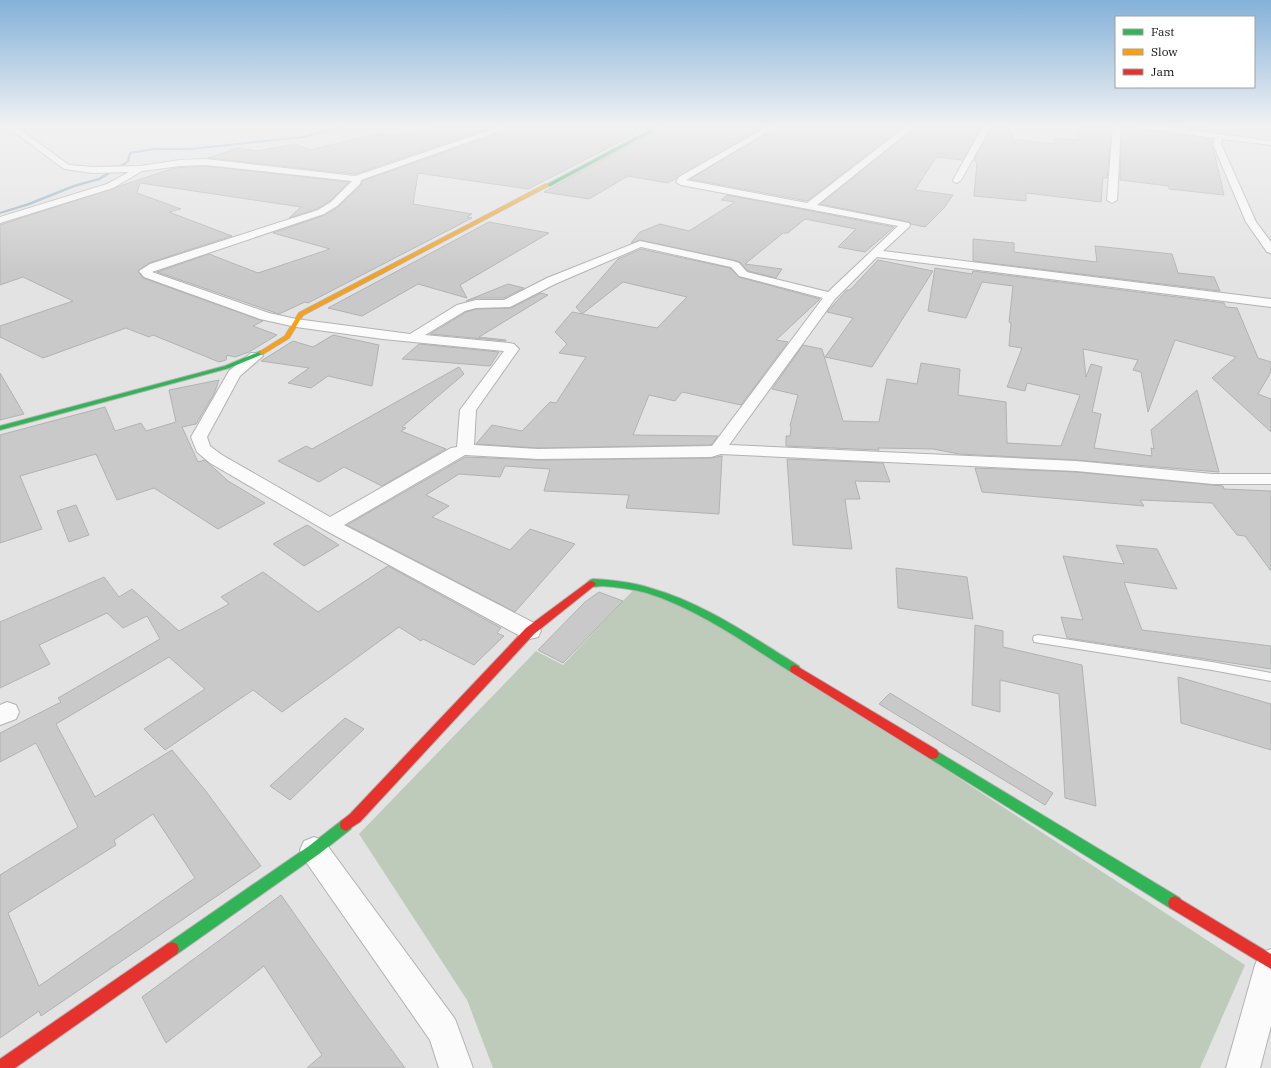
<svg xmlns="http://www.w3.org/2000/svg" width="1271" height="1068" font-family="'IBM Plex Serif',serif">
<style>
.green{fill:#becbbb}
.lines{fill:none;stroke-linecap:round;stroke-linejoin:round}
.stream{fill:#8cacc0;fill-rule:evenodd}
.building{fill:#c9c9ca;stroke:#b1b2b2;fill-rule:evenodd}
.lane-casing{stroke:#b2b2b3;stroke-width:2}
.street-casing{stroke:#b2b2b3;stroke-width:2}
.fast-casing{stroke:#b2b2b3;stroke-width:2}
.slow-casing{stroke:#b2b2b3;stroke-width:2}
.jam-casing{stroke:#b2b2b3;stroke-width:2}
.lane{fill:#fbfbfb;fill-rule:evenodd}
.street{fill:#fbfbfb;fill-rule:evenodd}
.fast{fill:#30b455;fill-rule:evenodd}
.slow{fill:#ff9f0a;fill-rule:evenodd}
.jam{fill:#e5322d;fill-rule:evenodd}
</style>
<rect width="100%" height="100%" fill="#e3e3e4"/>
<path class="green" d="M637,586L686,600L1245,965L1200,1068H493L467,1000L359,834L536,651L563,665Z"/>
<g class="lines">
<path class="stream" d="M343,125H347L304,138L190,150H154L131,154L129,162L100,180L75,187L30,205L0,214V212L28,203L73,185L98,178L127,161L129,152L154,148H190L304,136Z"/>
</g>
<path class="building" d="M446,125H480L493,127L355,174L208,158L238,148L257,151L296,144L310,150L382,133L392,136L423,128L431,129Z
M518,125H653L528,189L418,173L413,204L472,214L467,217L472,218L308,303L305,302L279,314L157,272L209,254L258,273L330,249L273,233L325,215L338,207L361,185L362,181L509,130Z
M667,125H767L668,183L628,176L589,199L544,192Z
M780,125H906L807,201L690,179Z
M918,125H982L963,160L936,157L915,190L953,195L944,208L925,227L911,224L909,222L820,204Z
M993,125H1010L1009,133H1014L1012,139L1053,144L1055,138L1078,140V125H1112L1107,178H1103L1101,202L1026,193V201L974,196L977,162L975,161V157Z
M1122,125H1130L1135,128L1211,139L1224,195L1169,189V186L1120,180Z
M1163,125H1208L1210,131Z
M206,166L349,182L330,201L317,209L289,218L301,207L140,183L137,193L181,209L169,212L232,236L149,263L138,271L143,278L263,321L253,326L277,335L249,352L235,357L227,355L226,360L219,362L153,335L149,337L126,328L43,358L0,337V326L73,301L23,277L0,285V225L175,168Z
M728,195L894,227L865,252L838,247L856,229L805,219L788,233H783L745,264L782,269L776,278L748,271L740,262L733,260L640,240L631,243L640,232L660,224L689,231L735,202L721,200Z
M489,222L549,233L460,285L467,298L418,284L362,316L328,308Z
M973,239L1014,243V252L1097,262L1095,246L1172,254L1178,273L1214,277L1220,291L973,261Z
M641,249L730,268L739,277L820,299L776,340L788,342L741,405L682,392L675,401L649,395L633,435L718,436L711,445L538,448L476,444L492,425L522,431L550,402L556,403L586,357L559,353L567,344L555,332L572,312L657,328L687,297L623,282L582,314L576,307L618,259Z
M878,260L933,271L872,367L825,357L853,318L827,312L847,290H850Z
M935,268L972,274L973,271L1224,303L1226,307L1237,308L1258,358L1271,362V372L1258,394L1271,399V432L1212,378L1236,357L1175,340L1148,412L1141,372L1133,370L1138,360L1083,349L1086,377L1091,364L1102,367L1092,412L1101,414L1094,448L1152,456L1151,448L1154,449L1151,430L1197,390L1219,472L1076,460L959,454L933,449L878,448L879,450L786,446V436H790L791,427L790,426L798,395L772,389L803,345L822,349L843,421L879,422L887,379L917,384L921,363L960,369L958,395L1006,402L1007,443L1061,446L1080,395L1027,383L1025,391L1007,387L1022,348L1009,346L1011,323L1009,322L1013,286L982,282L966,318L928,311Z
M508,284L524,288L504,298H476L466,301Z
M541,293L548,295L479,337L506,340V341L430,334L466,312L476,309L511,308Z
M333,335L379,345L372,386L328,376L311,388L288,383L309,368L261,361L293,341L313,347Z
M419,344L499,352L490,366L402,359Z
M459,367L464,374L402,427L406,428L401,431L446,449L382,486L344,467L319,482L278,461L306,446L312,449Z
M0,373L24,414L0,420Z
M219,380L214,394L196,424L182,427L198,462L205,460L228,481L265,503L218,529L154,488L117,500L96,454L20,476L42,529L0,543V435L105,407L115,431L141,423L146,431L176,422L169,390Z
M722,456L719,514L626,508L629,495L544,491L550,469L505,466L500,477L459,474L426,495L449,506L432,517L510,550L530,529L575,544L515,612L347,525L465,457L538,460L711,458Z
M787,459L883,463L890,482L855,481L860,499H845L852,549L793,545Z
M975,468L1076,472L1223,486L1224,489L1271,491V571L1245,536L1237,535L1212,503L1140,500L1144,506L982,492Z
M76,505L89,535L69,542L57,511Z
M307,525L339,545L304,566L273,544Z
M1116,545L1157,549L1177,589L1124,582L1142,630L1271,646V669L1067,638L1061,617L1083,620L1063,556L1124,564Z
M388,566L501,628L497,633L504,636L474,665L423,639L421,641L399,627L282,712L253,690L165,750L144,729L205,689L169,657L56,724L95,797L172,750L205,790L261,866L41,1016L39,1011L0,1038V875L78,827L36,743L0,762V733L61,702L58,698L160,639L147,616L123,628L107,613L39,645L50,664L0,688V622L104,577L119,597L132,589L179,631L229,604L221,597L263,572L318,612ZM153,814L195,878L39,986L8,913L116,845L114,840Z
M896,568L967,577L973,619L898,608Z
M599,592L623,601L563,663L538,650L585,602Z
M975,625L1003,631V647L1082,665L1096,806L1065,798L1059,694L1000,680V712L972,705Z
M1178,677L1271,704V750L1181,723Z
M890,693L1053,793L1045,805L879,704Z
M345,718L364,729L290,800L270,786Z
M281,895L358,1004L405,1068H307L322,1055L264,966L166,1043L142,997Z"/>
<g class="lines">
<defs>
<path id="lane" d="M1038,635L1212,662L1271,673V681L1212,670L1034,642L1033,639L1034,636Z"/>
<path id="street" d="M5,125H14L69,165L93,167L140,166L180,160L206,159L355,176L505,125H516L361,180L360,184L337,206L324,214L152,272L269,313L296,319L410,334L457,305L476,300H504L547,278L640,241L733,261L739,263L747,272L828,292L898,226L681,185L676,182L679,177L770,125H779L686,180L807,203L908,125H917L817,205L909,223L910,225L909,227L883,251L1271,299V307L877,257L835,299L729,445L1076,461L1213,474H1271V484H1213L1076,471L721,454L711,457L538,459L465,455L344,525L538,625L541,631L538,637L530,639L522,637L323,529L210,463L197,452L191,437L229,371L251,353H261L263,356L240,376L207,437L210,446L222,455L330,517L451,448L457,447L460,410L504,351L383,339L296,327L260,319L144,277L139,271L150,264L318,210L331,202L352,181L206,165L180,166L142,171L113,188L0,223V217L107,184L129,172L93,173L64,169ZM641,247L726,266L731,267L739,276L823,298L712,446L538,449L474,445L476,410L519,349L514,344L509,343L425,335L465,311L476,308L510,307L555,284Z
M984,125H992L961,180L957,183L954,182L953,180Z
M1113,125H1121L1117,200L1112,203L1107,200Z
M1131,125H1152L1271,141V145L1222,139L1221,144L1256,222L1271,242V253L1267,252L1246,222L1213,144L1215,138L1135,127Z
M7,702L16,705L19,712L16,719L0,725V705Z
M314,837L324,841L455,1019L473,1068H439L430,1040L304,859L300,850L304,841Z
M1271,949V1026L1260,1068H1226L1255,965L1260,954Z"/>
<path id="fast" d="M659,125H664L550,186L546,185Z
M261,351L264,353L263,354L229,368L0,430V426L225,366Z
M593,579C612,580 632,582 650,588C704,603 752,637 799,666L800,669L799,672L795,673L791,672C745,643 700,610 647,593C632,589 617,587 602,586C597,586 593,588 588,586L586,584L590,580Z
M933,749L1180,898L1182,903L1180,908L1175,910L1170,908L929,758L927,754L929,750Z
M346,819L351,821L352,825L351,829L319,854L177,954L172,956L167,954L165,949L167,944L309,846L341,821Z"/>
<path id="slow" d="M546,184L550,185L303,315L289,338L263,354L258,353L285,336L299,313Z"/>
<path id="jam" d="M591,581L594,582L596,584L594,586L534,634L360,822L346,831L341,829L340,825L341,821L350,814L526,628L588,582Z
M795,665L937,750L939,754L937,758L933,759L929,758L791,672L790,669L791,666Z
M1175,896L1271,954V969L1170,908L1168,903L1170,898Z
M172,942L177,944L179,949L177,954L15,1068H0V1059L167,944Z"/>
</defs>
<use href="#lane" class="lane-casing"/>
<use href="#street" class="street-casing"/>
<use href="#fast" class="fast-casing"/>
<use href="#slow" class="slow-casing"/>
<use href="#jam" class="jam-casing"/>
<use href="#lane" class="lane"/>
<use href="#street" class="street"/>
<use href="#fast" class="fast"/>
<use href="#slow" class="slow"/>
<use href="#jam" class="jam"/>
</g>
<linearGradient id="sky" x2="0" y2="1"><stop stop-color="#83b1d8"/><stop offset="0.46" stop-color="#f2f2f3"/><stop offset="1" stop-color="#f2f2f3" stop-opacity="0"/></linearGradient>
<rect width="1271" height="274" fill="url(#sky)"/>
<rect x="1115" y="16" width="140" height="72" fill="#ffffff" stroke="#a0a0a0"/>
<rect x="1123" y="29" width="20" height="6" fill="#30b455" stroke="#a0a0a0"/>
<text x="1151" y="36" font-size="12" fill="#111212">Fast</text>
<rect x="1123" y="49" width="20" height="6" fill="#ff9f0a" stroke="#a0a0a0"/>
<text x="1151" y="56" font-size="12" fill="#111212">Slow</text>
<rect x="1123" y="69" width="20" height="6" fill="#e5322d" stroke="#a0a0a0"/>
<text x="1151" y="76" font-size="12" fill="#111212">Jam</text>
</svg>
